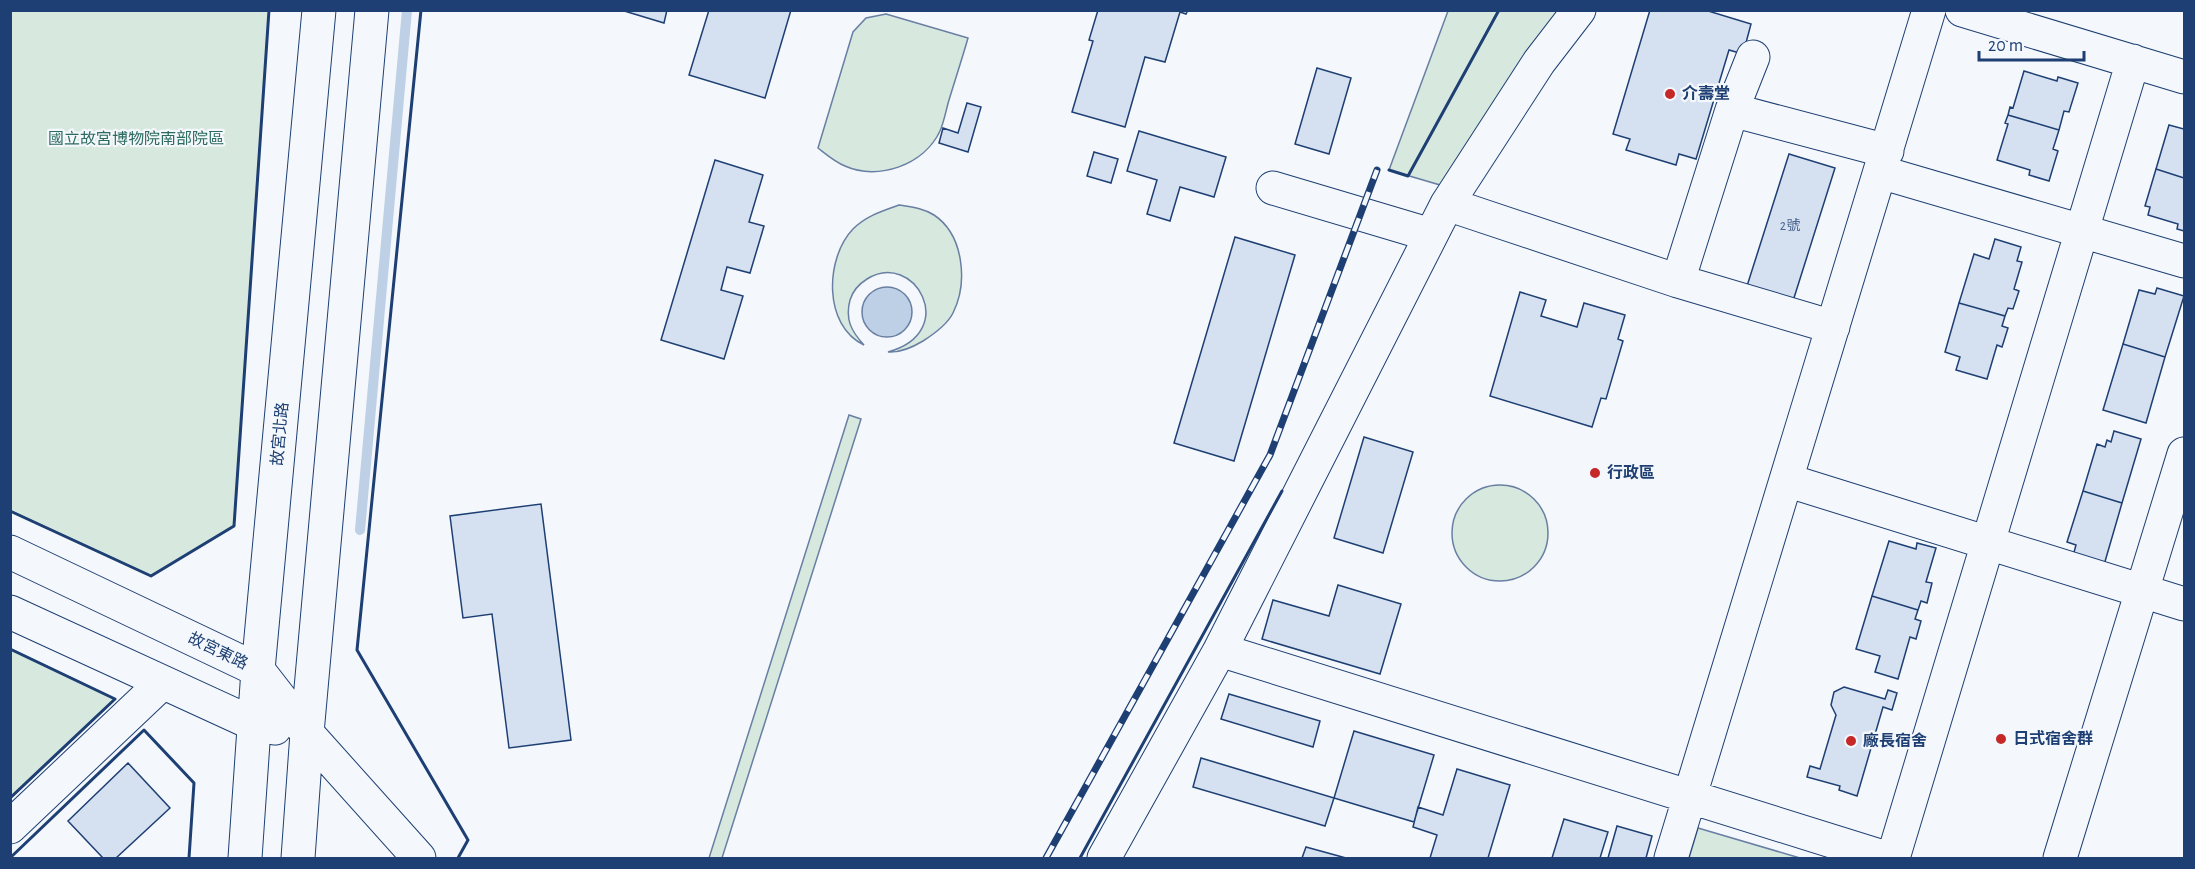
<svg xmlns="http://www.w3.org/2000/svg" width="2195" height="869" font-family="'Alegreya Sans','Noto Sans TC',sans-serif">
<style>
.green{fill:#d7e8df;stroke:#687fa3;stroke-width:1.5}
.water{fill:#bed0e5;stroke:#687fa3;stroke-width:1.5}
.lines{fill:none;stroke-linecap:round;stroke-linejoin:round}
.stream{stroke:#bed0e5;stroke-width:10}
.building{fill:#d5e0f0;stroke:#1d3f73;stroke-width:1.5}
.minor-casing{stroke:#1d3f73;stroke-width:35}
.minor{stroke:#f4f7fb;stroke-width:33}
.rail-casing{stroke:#1d3f73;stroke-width:7}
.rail{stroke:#f4f7fb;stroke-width:4.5;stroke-dasharray:14;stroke-linecap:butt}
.wall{stroke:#1d3f73;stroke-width:3}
.poi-dot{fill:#c62828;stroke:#f4f7fb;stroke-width:2}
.labels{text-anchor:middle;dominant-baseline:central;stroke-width:4.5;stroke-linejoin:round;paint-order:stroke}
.number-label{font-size:14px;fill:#4b6792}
.poi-label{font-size:16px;font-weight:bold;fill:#1d3f73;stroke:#f4f7fb;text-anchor:start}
.park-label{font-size:16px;fill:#2c6c60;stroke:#f4f7fb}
.street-label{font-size:16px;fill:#1d3f73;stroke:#f4f7fb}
</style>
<rect width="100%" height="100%" fill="#f4f7fb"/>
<path class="green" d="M11,10L269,11L234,526L151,576L11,511Z
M1448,11H1564L1447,187L1389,170Z
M886,14L968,38C962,59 955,80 949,100C946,110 944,122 940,131C924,165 878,181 845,166C835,162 827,155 818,148L853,32L866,18Z
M899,205C911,207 923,208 934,215C964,235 968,283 953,313C947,325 934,334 923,341C913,347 901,353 888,352C961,332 914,249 867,279C859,284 853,290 850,300C845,319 851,331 864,345C823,326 825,258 853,229C866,216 882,211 899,205Z
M849,415L861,419L722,858H709Z
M1452 533a48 48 0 1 1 96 0a48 48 0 1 1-96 0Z
M11,649L115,699L11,798Z
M1698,828L1800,858H1689Z"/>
<path class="water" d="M862 312a25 25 0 1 1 50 0a25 25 0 1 1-50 0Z"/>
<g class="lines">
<path class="stream" d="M360,530L407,10"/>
</g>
<path class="building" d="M621,10H667L664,23Z
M709,10H791L765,98L689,75Z
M1098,10H1188L1186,14L1180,12L1165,62L1145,57L1125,127L1072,112L1093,41L1089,40Z
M1650,10H1705L1751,24L1743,54L1729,50L1696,159L1679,154L1676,165L1626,150L1630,139L1613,134Z
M1317,68L1351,78L1329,154L1295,144Z
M2024,71L2057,81L2058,77L2078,83L2069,112L2064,111L2059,130L2008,115L2010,107L2013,108Z
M967,103L981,107L968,152L939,143L943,128L958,133Z
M2008,115L2059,130L2053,149L2058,151L2049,181L2029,175L2030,170L1997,160L2008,124L2005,123Z
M2169,125L2184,129V178L2156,169Z
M1139,131L1226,157L1214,197L1180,187L1170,221L1147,214L1157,180L1127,171Z
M1094,152L1118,159L1111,183L1087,176Z
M1789,154L1835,168L1793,301L1747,286Z
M715,160L763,175L749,222L764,226L750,273L727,267L721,290L743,296L724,359L661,340Z
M2156,169L2184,178V231L2177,229L2178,224L2148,215L2150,207L2145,206Z
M1235,237L1295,255L1234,461L1174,443Z
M1995,239L2021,247L2017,261L2022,262L2014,289L2019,291L2013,309L2008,308L2005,316L1959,303L1974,254L1989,259Z
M2157,288L2184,296L2165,357L2123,344L2139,290L2155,294Z
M1520,292L1546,300L1541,316L1577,327L1584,303L1625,315L1618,339L1623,341L1606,399L1601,398L1592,427L1490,396Z
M1959,303L2005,316L2002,326L2008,328L2002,347L1997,345L1987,379L1956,370L1960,357L1945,352Z
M2123,344L2165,357L2146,423L2103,410Z
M2114,431L2141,439L2122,503L2083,491L2097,444L2105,447L2107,440L2111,442Z
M1364,437L1413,452L1383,553L1334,538Z
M2083,491L2122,503L2104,565L2073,556L2076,545L2067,542Z
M541,504L571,740L509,748L492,614L463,618L450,516Z
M1889,541L1916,549L1917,543L1936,548L1926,582L1932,583L1927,603L1921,601L1918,610L1872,596Z
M1338,585L1401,604L1380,674L1262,639L1273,600L1329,616Z
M1872,596L1918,610L1915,619L1921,621L1916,639L1910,637L1898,679L1875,672L1880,656L1856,649Z
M1844,687L1885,699L1888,690L1897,693L1892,710L1883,707L1857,796L1839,790L1840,786L1807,777L1810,766L1820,769L1836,715L1831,705L1834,692Z
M1229,694L1320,721L1313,747L1221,719Z
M1354,731L1434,755L1414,822L1334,798Z
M1201,758L1334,798L1325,826L1193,787Z
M128,763L170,808L116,858H103L68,821Z
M1457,769L1510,785L1488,858H1430L1437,835L1413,827L1418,807L1443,815Z
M1564,819L1608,832L1600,858H1552Z
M1617,826L1652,836L1646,858H1608Z
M1306,847L1346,858H1302Z"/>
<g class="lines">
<defs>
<path id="minor" d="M1962,10L2184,77
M1732,110L1753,57
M1880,172L2184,261
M1273,188L1431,235
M1447,204L1678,281L1833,327
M1678,281L1732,110L1887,151
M1786,480L2184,604
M10,552L258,670L307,733L419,858
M10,612L254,724L275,728
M1220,650L1886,858
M10,827L162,683
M245,858L258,670L319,10
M298,858L307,733L372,10
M1104,858L1220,650L1447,204L1539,62L1579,10
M1671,858L1929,10
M1893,858L2133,61
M2060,858L2184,454"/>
</defs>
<use href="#minor" class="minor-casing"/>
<use href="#minor" class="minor"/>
<defs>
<path id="rail" d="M1046,858L1270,455L1377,170"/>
</defs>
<use href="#rail" class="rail-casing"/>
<use href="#rail" class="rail"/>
<path class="wall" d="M421,10L357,650L468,840L458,858
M1389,170L1408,176L1499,10
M10,511L151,576L234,526L269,10
M10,649L115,699L10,798
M10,858L144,730L194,783L189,858
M1080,858L1282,491"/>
</g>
<g class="poi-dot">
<circle cx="1670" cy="94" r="6"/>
<circle cx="1595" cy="473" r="6"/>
<circle cx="2001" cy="739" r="6"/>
<circle cx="1851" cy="741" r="6"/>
</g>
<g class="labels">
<g class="number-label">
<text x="1790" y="226">2號</text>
</g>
<g class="poi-label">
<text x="1682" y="94">介壽堂</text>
<text x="1607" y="473">行政區</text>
<text x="2013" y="739">日式宿舍群</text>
<text x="1863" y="741">廠長宿舍</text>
</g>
<g class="park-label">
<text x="136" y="139">國立故宮博物院南部院區</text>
</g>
<g class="street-label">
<text transform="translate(280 434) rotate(-85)">故宮北路</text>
<text transform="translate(218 651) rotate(26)">故宮東路</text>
</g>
</g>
<rect width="2195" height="869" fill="none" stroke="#1d3f73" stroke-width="24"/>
<path d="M1979 51v9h105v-9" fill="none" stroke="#1d3f73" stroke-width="3"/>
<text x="1988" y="51" font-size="18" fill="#1d3f73" stroke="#f4f7fb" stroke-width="4.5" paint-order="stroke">20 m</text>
</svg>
